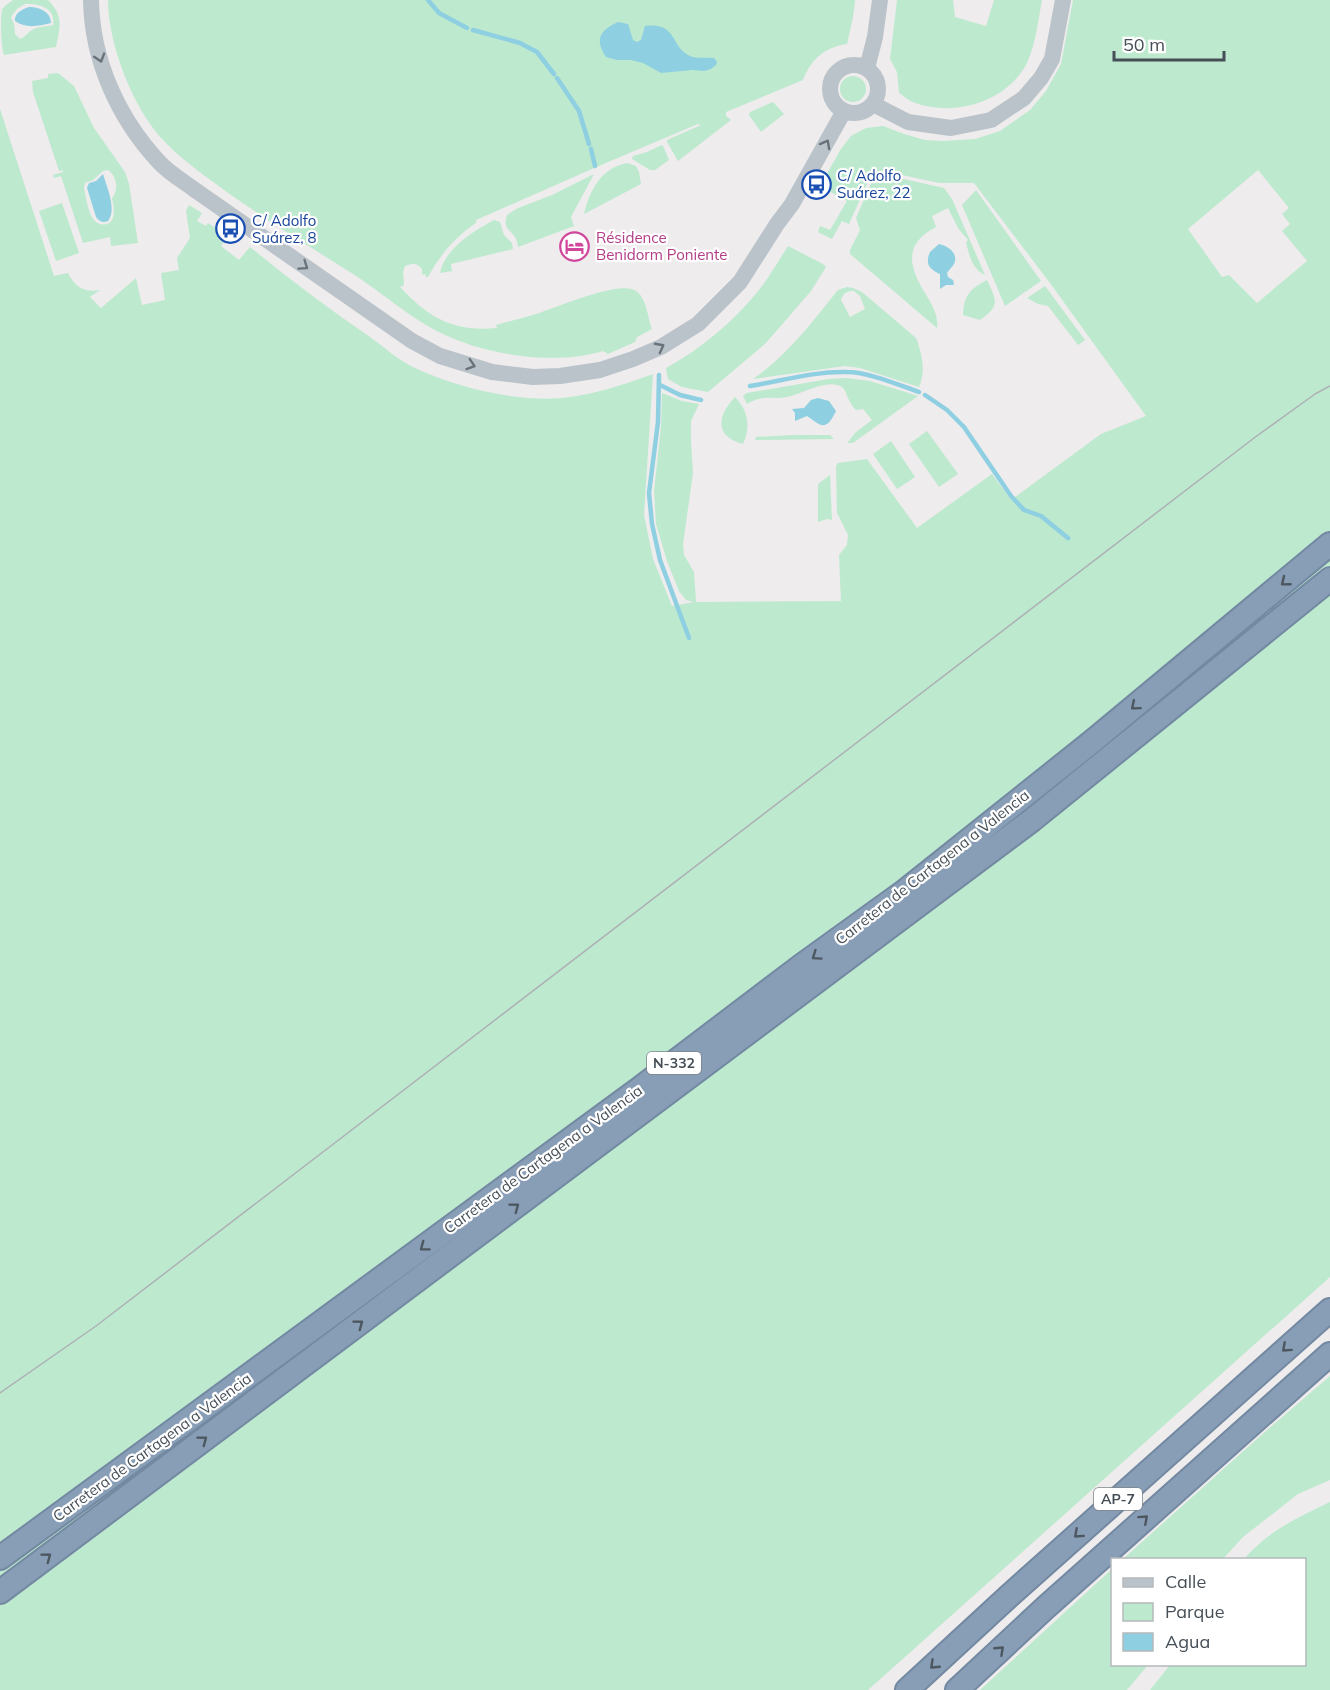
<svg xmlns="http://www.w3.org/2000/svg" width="1330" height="1690" font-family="Mulish,sans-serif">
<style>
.green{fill:#bde9cf;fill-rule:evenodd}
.water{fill:#8ecfe1}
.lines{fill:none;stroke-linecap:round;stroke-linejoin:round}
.stream{stroke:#8ecfe1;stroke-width:4.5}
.highway-casing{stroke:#7389a2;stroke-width:26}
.minor{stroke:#bbc3ca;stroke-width:16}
.highway{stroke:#889db6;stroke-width:22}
.tram{stroke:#aeb1b5;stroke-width:1.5}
.oneway{stroke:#69727a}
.oneway2{stroke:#4d5760}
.labels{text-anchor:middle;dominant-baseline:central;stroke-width:4.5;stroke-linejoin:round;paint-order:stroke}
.shield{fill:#fff;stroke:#7e8489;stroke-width:1.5}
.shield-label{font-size:14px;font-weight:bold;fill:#464f57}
.transit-label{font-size:15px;fill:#164399;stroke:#fff;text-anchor:start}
.hotel-label{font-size:15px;fill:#b23c85;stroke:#fff;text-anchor:start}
.street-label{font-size:15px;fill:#464f57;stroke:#fff}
</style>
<rect width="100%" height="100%" fill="#eeecec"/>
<path class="green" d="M13,0H48C64,16 60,27 56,47L4,55C1,44 0,21 2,10C4,6 9,3 13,0ZM25,4C39,3 56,8 53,25C47,27 38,26 32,30C28,32 26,37 20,39L15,34L14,24L11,17L17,9Z
M108,0H855V2L853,17L847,44C825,47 811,59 803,80L726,112V116L731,120L678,161L667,142V140L701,125L698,124L601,165L476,220V223C455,237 440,255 428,277H426L425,274L422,275V269C416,262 413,263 405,266L403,272L404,285L400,287C429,318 453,332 497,328L496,325C511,321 527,317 542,312C560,306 621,280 636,291C646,297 648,318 652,329L637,337L635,342L608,354L603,351C559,365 494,356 452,338C415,323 386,295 353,274C312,248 271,223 231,195C208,178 184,162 164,141C133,109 108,44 108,0Z
M897,0H953L955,17L986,26L994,0H1042C1038,21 1036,43 1027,63C1007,102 955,117 915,103C909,101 904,96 899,93L897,72L890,59Z
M1073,0H1330V1277L868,1690H0V109L54,276L68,273C75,287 84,293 100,290L90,297L101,308L136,278L142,305L165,300L161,273L179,270L177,258L190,238L186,211L189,205L202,213L197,221L206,226L208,223L222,232L225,228L231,233L221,246L239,260L250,247C289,279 329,309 370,337C384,347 399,361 415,368C457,388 524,404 570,397C599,393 626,384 653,374L644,515L653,559L672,606L694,602L686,600L679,591L667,561L656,524L654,491L661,427L662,393L682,401L699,404L691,421V442L693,473L683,544L684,555L694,572L696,602L841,601L839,555L847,545L848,535L837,513L836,466L838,463L867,459L917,528L992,474L1011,500L1101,434L1146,416L1050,283L974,183H939L888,172L878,174L869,179L849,224L842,221L832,239L818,232L820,226L830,230L847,201L820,186L841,149L851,136L866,128L883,126L904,134L925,140L943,141L975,139L1000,131L1030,110L1046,91L1061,64ZM1258,170L1289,208L1282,214L1290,224L1282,231L1307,261L1257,303L1229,275L1222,277L1188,229Z
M58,73L74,86L94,128L125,172L129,184L138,243L111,246L110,237L83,243L61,176L54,178L53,175L63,172V170L59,171L33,92L32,81L48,78V74ZM108,170C117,176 119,190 112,198C113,204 115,212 113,217C111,226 100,227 94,220C88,213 86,197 84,188L85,183L93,180L103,171Z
M840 89a13 13 0 1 1 26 0a13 13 0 1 1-26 0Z
M773,102L784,114L761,132L749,115L750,112Z
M662,145L664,148L669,160L655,170H650L632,159L633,156L647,152Z
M627,163L636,166L639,172L641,184L584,214C590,190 601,168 627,163Z
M594,174L571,217L574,226L518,247C518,245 516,238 515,237C509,228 503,229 507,215L518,208L552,195Z
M886,175L944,188L952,199L985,275C972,269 969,255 966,242L968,240L958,228L948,208L932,216L936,227C904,244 908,265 925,293C931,303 939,316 937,328L850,254V250L860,230L856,218L872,181L877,177Z
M976,190L1041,281L1005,306L962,205Z
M62,203L79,253L56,261L39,211Z
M494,220L500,222L504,235L512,243L513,249L451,264L452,271L440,273C445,248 474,231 494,220Z
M788,246L823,264L826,267L811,291L765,344L708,392L682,387L668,379L666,368C702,348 733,322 759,290C770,276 779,260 788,246Z
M987,280C997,301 1000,306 980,320L963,315C964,295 970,289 987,280Z
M1045,286L1085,340L1078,345L1048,306L1038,304L1027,298Z
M847,287L853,288L862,292L916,338C922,353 926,372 919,387L860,368L845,366L753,379C788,355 812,322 838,290ZM854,291L860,296L865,309L850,317L841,300C843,293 847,291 854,291Z
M846,378L870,381L918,396L853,443H847L856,432L872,420L863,409L856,410C848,403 847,391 842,387C827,378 802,394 787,397C770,400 764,394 747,404L743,396L747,393L829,379Z
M735,397C748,410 751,427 743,444C713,436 718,415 735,397Z
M927,431L958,474L939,487L909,444Z
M793,435H830L834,439L755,440L756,437Z
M891,441L915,477L897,489L873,454Z
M830,475L832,520L827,519L818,522V484Z
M1330,1376V1480L1298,1494L1243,1537L1223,1559H1123L1267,1430Z
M1330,1502V1690H1150L1170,1665L1304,1664V1560L1244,1559C1267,1532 1298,1517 1330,1502Z
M1112,1569V1664L1148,1665L1127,1690H980Z"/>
<path class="water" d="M29,7C40,7 51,12 51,23C37,26 27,29 15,21C14,13 23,9 29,7Z
M618,22L628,24L633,40L637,42L641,40L645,26C678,22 670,47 690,56C697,59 707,57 714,58L717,62L716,65L711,69L704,71L692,70L661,73L643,63L631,60H617L606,57C594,40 600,30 618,22Z
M103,174C107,188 117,209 108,221C103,223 100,222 96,217L87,188L89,183L96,181Z
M939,244C948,246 959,253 954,264C952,267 949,270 947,273L948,277L953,280L954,285H946L940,289V274C929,269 925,264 930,252Z
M818,398L829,401L836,411C826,432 821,426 807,416L795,421V413L792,409L804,408L811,400Z"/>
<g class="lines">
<path class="stream" d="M428,0L439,13L467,28
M473,30L520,43L537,52L554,74
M557,78L579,111L589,144
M591,149L595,166
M659,375L658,422L649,493L652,524L660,560L689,638
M660,385L680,395L701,400
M750,386C781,381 815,371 847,372C868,372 899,385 919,392
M925,395L947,410L964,427L1011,496L1024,510L1041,516L1068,538"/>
<defs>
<path id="highway" d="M0,1558L639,1089L801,966L905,891L1093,741L1330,544
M0,1592L1032,820L1330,579
M907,1690L1009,1596L1330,1310
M957,1690L1045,1608L1330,1354"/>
</defs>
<use href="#highway" class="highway-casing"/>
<path class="minor" d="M91,0C92,60 118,118 159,162C169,173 183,181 195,190L412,341L440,356L492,372L533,377L560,376L600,370L633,359L661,347L698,324L740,282L777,224L792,204L844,111
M830 89a24 24 0 1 1 48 0a24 24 0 1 1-48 0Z
M867,68L875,37L880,0
M873,104L908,122L951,128L991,120L1024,98L1041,78L1052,59L1063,0"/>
<use href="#highway" class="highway"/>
<path class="tram" d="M0,1393L96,1326L1254,438L1315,394L1330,386"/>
</g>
<defs><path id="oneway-chevron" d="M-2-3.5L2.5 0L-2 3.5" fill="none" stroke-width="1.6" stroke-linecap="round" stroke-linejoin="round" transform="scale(1.5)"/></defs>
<g class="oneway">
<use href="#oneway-chevron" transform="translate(100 58) rotate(73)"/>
<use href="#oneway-chevron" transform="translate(826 144) rotate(-61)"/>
<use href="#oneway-chevron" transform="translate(304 266) rotate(35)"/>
<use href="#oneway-chevron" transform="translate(660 347) rotate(-28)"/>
<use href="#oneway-chevron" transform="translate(471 365) rotate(18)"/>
</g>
<g class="oneway2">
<use href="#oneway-chevron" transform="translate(1285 582) rotate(141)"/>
<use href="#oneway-chevron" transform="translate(1135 706) rotate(140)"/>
<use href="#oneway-chevron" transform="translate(816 956) rotate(145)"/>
<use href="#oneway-chevron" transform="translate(515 1207) rotate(-37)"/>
<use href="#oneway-chevron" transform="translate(424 1247) rotate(143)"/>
<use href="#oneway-chevron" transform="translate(359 1324) rotate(-37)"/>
<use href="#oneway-chevron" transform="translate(1286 1348) rotate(138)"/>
<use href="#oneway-chevron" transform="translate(203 1440) rotate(-37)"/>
<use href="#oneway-chevron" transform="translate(1144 1519) rotate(-42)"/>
<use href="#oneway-chevron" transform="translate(1078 1534) rotate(138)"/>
<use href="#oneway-chevron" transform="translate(47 1557) rotate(-37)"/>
<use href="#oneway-chevron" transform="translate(1000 1650) rotate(-43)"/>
<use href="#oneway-chevron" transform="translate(934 1665) rotate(137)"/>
</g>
<defs>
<symbol id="bus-ring" viewBox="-11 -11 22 22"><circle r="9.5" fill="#fff" stroke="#1a4fb4" stroke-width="1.5"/><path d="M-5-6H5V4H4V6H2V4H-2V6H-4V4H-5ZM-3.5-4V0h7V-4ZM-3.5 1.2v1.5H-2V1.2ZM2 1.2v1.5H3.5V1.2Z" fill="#1a4fb4"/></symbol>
<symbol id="hotel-ring" viewBox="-11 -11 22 22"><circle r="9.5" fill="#fff" stroke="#d1479c" stroke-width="1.5"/><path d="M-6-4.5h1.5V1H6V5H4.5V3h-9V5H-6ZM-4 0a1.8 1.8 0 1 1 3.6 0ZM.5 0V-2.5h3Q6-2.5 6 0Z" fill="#d1479c"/></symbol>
</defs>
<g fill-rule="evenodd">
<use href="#bus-ring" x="800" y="168" width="33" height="33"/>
<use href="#bus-ring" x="214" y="212" width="33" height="33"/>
<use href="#hotel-ring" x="558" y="230" width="33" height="33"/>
</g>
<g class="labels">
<g class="shield">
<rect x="647" y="1052" width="54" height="22" rx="4.5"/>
<rect x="1094" y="1488" width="48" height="22" rx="4.5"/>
</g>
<g class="shield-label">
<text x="674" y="1063">N-332</text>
<text x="1118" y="1499">AP-7</text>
</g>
<g class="transit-label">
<text x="837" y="175">C/ Adolfo<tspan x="837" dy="17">Suárez, 22</tspan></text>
<text x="252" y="220">C/ Adolfo<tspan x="252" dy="17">Suárez, 8</tspan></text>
</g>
<g class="hotel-label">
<text x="596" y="237">Résidence<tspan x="596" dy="17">Benidorm Poniente</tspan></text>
</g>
<g class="street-label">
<text transform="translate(932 867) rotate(-38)">Carretera de Cartagena a Valencia</text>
<text transform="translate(543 1159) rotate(-36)">Carretera de Cartagena a Valencia</text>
<text transform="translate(152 1447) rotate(-36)">Carretera de Cartagena a Valencia</text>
</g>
</g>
<rect x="1111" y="1558" width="195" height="108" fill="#ffffff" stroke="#b5b9bc" stroke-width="1.5"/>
<rect x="1123" y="1578" width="30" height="9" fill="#bbc3ca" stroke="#b5b9bc" stroke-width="1.5"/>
<text x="1165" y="1588" font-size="18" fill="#464f57">Calle</text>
<rect x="1123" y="1603" width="30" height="18" fill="#bde9cf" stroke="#b5b9bc" stroke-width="1.5"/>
<text x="1165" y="1618" font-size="18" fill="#464f57">Parque</text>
<rect x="1123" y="1633" width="30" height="18" fill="#8ecfe1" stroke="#b5b9bc" stroke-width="1.5"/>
<text x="1165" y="1648" font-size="18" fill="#464f57">Agua</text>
<path d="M1114 51v9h110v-9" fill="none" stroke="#464f57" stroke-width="3"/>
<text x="1123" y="51" font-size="18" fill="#464f57" stroke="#ffffff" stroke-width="4.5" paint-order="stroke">50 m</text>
</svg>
